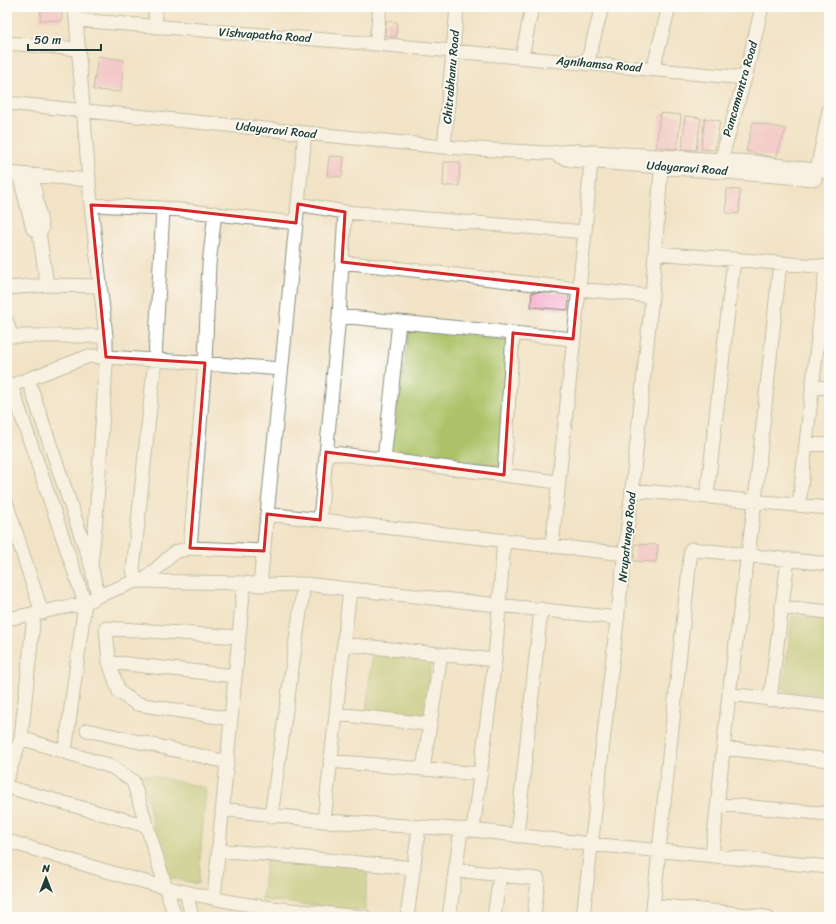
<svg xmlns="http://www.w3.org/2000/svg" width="836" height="924" font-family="Sriracha,sans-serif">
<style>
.green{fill:#acc267;stroke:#66804e}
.building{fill:#f4a6c9}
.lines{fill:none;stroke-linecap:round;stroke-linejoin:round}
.minor-casing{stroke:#88907e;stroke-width:15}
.minor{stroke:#fff;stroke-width:13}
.marked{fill:none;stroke:#d62828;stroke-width:3;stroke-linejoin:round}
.labels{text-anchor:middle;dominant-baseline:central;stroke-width:3.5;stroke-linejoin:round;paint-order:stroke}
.street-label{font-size:12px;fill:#1f3d34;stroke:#fdfcf7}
</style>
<rect width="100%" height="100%" fill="#fdfcf7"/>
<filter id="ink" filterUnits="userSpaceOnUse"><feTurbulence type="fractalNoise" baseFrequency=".025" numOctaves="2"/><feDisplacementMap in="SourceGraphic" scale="8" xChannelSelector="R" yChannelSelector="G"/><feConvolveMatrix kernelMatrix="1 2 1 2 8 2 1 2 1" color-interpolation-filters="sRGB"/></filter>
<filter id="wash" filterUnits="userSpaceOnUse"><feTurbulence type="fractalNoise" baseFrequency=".012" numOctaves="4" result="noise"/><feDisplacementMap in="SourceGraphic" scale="16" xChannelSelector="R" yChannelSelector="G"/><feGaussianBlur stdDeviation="0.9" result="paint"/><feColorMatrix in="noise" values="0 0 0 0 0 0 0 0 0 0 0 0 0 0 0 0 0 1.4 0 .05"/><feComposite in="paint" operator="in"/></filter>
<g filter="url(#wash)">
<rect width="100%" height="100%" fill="#f2e3c7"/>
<path class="green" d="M410,328L519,341L505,467L390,453Z
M792,616L829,619V696L783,691Z
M372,655L431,662L428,719L366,713Z
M141,773L206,788L198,884L166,877Z
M266,858L368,867L365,911L262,900Z"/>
<g id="blocks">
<path class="building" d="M41,7L62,8V21L40,20Z
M386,21L397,22L396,37L385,36Z
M98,56L124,60L121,92L93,90Z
M660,113L681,115L677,149L656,147Z
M685,116L701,118L696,150L682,149Z
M705,118L720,121L715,150L701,149Z
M753,122L786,129L776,158L746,151Z
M329,156L344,157L342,177L327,176Z
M444,162H460L459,186H443Z
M727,189L740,190L739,214L726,213Z
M532,292L569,294L568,310L531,307Z
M635,544L658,545L656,562L634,561Z"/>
</g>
</g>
<g filter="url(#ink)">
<use href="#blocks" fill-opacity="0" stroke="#88907e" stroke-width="1"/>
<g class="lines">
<defs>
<path id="minor" d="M75,7L91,205L106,336V365L96,518L91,565
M155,7L156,27
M76,20L376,44L745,78
M7,43L78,49
M376,44L380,7
M522,57L532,7
M587,64L602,7
M653,69L669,7
M7,103L444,147L546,153L578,151L753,162L829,172
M444,147L457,7
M558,156L571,160L815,179
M719,167L745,78L762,7
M817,171L829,110
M7,173L89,180
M19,174L33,229L39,232
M32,175L42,229L39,232L47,285
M298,204L345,212L585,232
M91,205L163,208L296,223
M656,253L829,267
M342,262L578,289L652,296
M7,288L47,285L100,286
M339,316L573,339
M7,322L11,336
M7,336H106
M28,379L91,565L98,596
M11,385L85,603L65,752
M812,386L829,388
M7,387L89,356L205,363L281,369
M806,443L829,445
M326,452L558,482
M384,460L399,322
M504,475L513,333
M632,490L829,508
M707,495L734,259
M7,505L42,613
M799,505L826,267
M267,514L625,554
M320,520L339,316L345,212
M552,546L585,232L591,161
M190,548L205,363L209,264L215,213
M136,581L133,570L155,359L163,208
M143,581L175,552L190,548L264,551
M260,585L304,584L618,618
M782,607L829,612
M7,619L85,603L98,596L136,581L244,583
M344,644L495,660
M109,662L235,676
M729,694L829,706
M770,700L788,559
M336,714L428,724
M231,719L137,704L119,692L109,662L106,628L239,637
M87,730L227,762
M21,738L112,767L133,781L175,917
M724,748L829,760
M330,761L481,774
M423,769L441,654
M7,778L21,738L34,614
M7,787L147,826
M718,804L829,814
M222,809L324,821L473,830L590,844L829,867
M271,816L304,584
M324,821L350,589
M473,830L495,660L504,541
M517,836L541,609
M7,841C75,861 142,884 212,898C262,909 314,912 365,917
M218,850L414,868
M712,855L729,694L755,501L780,263
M457,870L538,879L534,917
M186,892L192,917
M214,898L244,583L260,585L305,133
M654,905L767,917
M407,917L419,827
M449,917L461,830
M494,917L500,875
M583,917L632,490L652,296L662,156
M652,917L691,549L829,564"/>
</defs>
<use href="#minor" class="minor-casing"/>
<use href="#minor" class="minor"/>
</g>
</g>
<path d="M0 0H836V924H0ZM298,204L345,212L342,262L578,289L573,339L513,333L504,475L326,452L320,520L267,514L264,551L190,548L205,363L106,357L91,205L163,208L296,223Z" fill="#f2e3c7" fill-opacity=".55" fill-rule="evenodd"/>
<path class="marked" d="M298,204L345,212L342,262L578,289L573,339L513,333L504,475L326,452L320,520L267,514L264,551L190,548L205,363L106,357L91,205L163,208L296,223Z"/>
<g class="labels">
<g class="street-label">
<text transform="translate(265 35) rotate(4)">Vishvapatha Road</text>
<text transform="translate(599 64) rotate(5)">Agnihamsa Road</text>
<text transform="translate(451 77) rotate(-85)">Chitrabhanu Road</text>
<text transform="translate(740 89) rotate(-74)">Pancamantra Road</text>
<text transform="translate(276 130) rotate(6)">Udayaravi Road</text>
<text transform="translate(687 168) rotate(4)">Udayaravi Road</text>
<text transform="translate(627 537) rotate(-84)">Nrupatunga Road</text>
</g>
</g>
<rect width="836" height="924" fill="none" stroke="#fdfcf7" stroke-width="24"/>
<g transform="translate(46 878)" stroke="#fdfcf7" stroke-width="3" paint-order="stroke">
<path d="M0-3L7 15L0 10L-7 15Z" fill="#1f3d34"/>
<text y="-6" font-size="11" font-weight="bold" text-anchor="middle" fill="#1f3d34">N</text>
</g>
<path d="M28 44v6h73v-6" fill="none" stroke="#1f3d34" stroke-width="2"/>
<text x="34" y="44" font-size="12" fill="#1f3d34" stroke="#fdfcf7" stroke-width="3" paint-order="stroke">50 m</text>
</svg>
